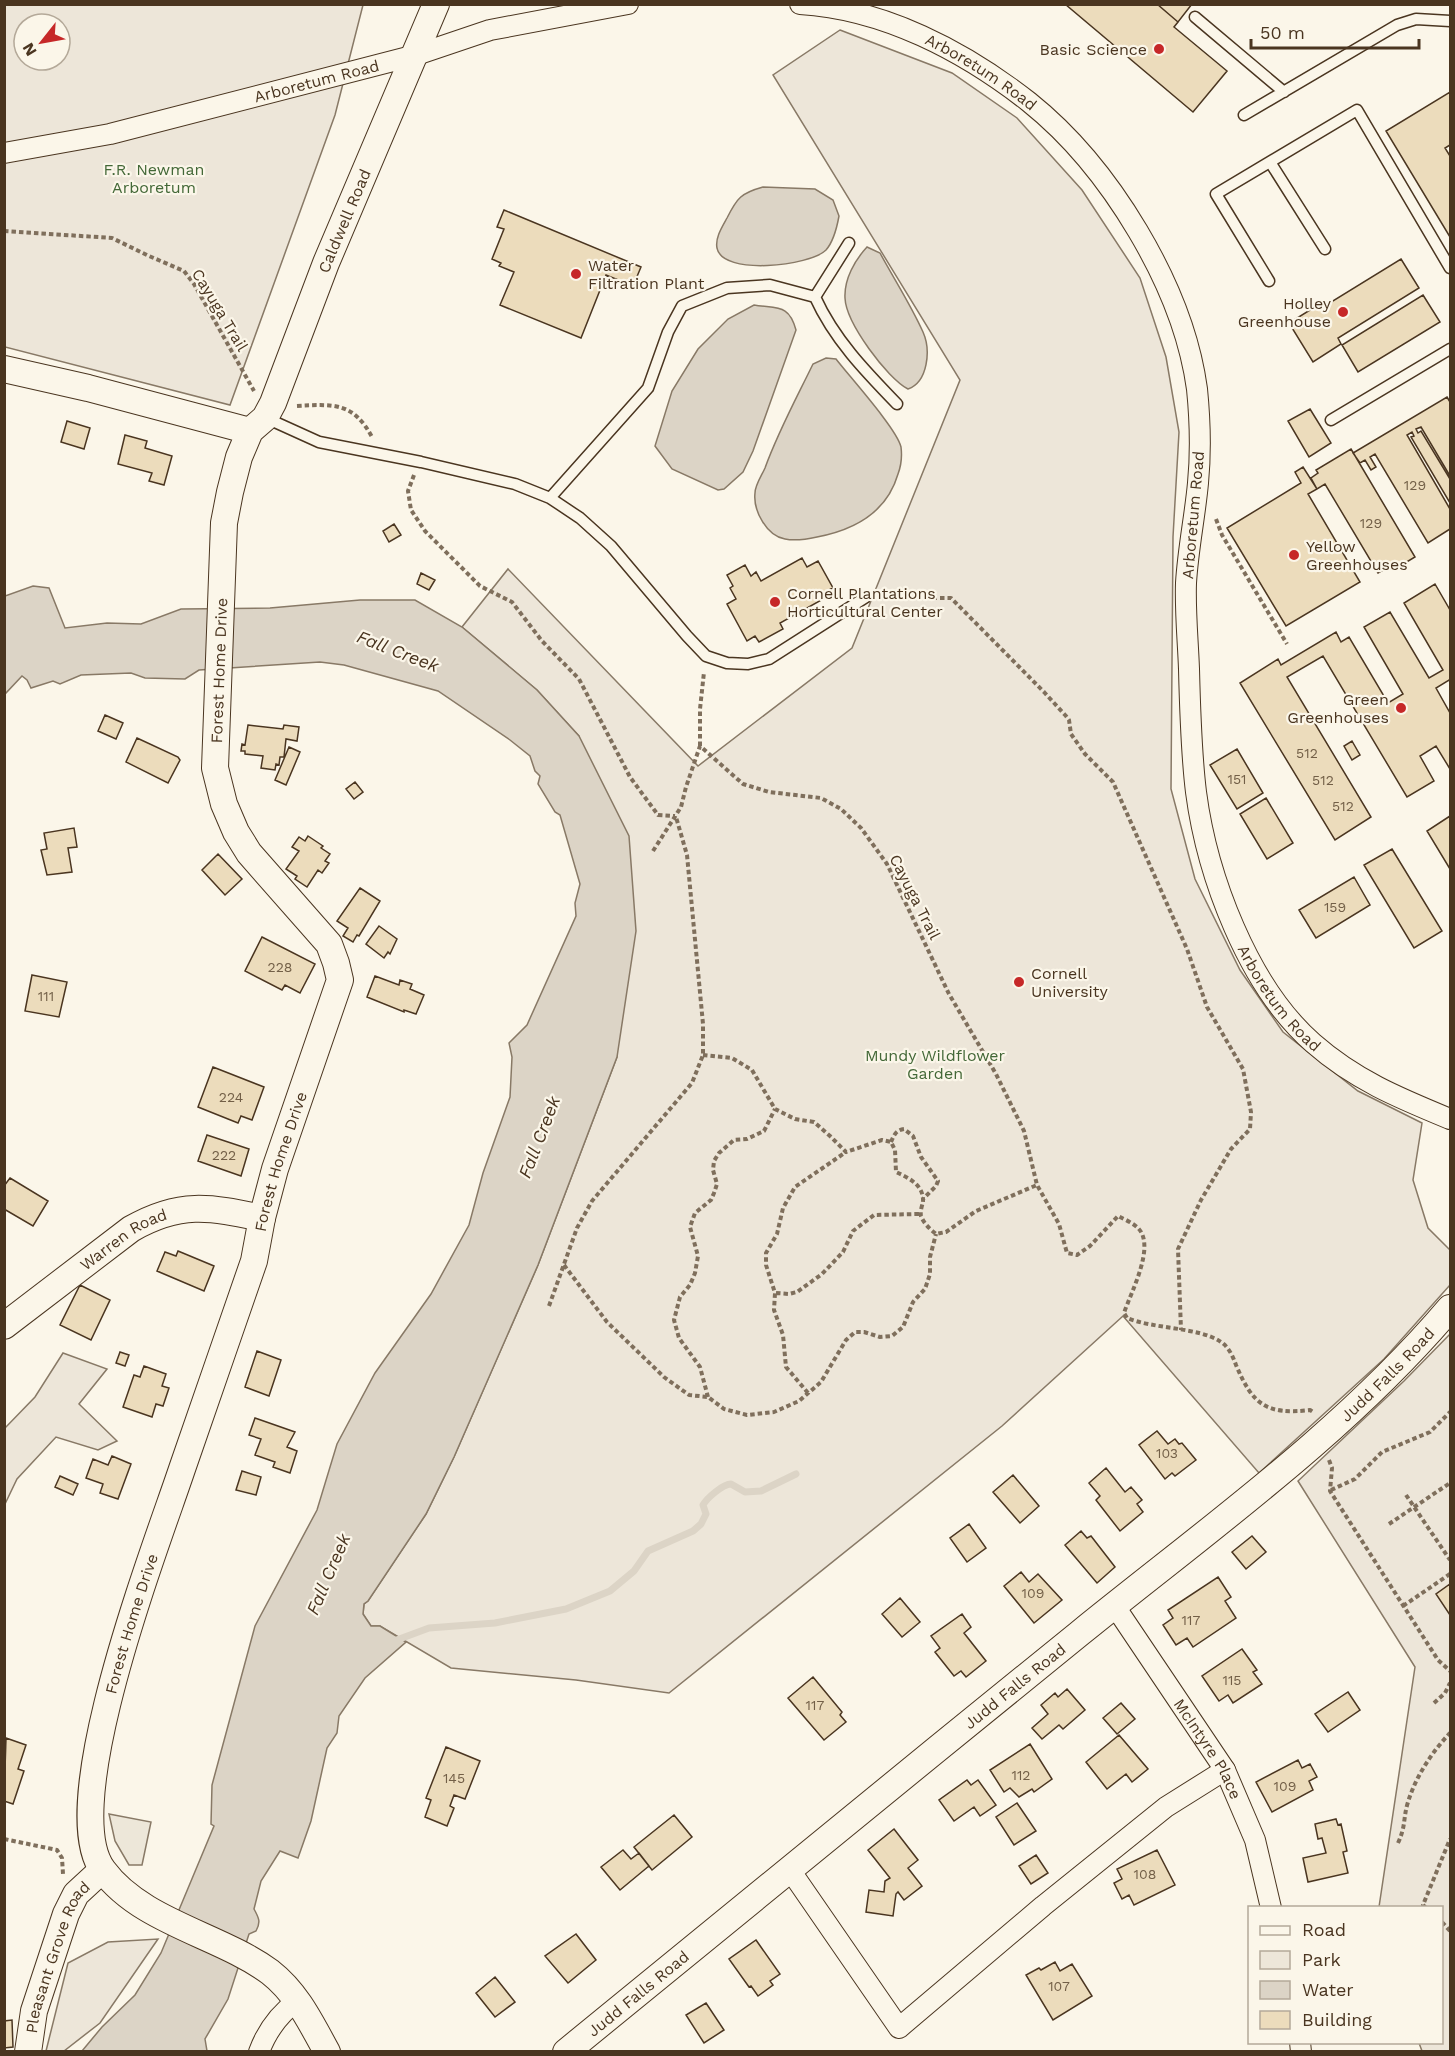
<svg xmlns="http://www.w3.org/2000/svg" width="1455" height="2056" font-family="'Work Sans',sans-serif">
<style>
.green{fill:#ede6d9;stroke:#887966;stroke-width:1.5;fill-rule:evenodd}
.parking{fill:#ede7d9;stroke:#887966;stroke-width:1.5}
.water{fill:#dcd4c6;stroke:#887966;stroke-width:1.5}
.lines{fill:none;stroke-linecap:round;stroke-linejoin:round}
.stream{stroke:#dcd4c6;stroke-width:7}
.building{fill:#ecdcbc;stroke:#4a3520;stroke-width:1.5}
.service-casing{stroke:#4a3520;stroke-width:13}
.minor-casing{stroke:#4a3520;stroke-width:22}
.tertiary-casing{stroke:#4a3520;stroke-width:28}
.path{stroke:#7f6f5c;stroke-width:4;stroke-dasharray:4.5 3;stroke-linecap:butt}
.service{stroke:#fbf6e9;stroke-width:10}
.minor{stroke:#fbf6e9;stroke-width:20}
.tertiary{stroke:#fbf6e9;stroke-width:26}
.poi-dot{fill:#c62828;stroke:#fbf6e9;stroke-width:2}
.labels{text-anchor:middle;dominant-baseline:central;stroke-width:4.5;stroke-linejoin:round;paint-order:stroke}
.number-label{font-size:14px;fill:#725f47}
.poi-label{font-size:16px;fill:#4a3520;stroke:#fbf6e9;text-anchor:start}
.street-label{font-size:16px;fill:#4a3520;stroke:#fbf6e9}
.park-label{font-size:16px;fill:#436837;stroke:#fbf6e9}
.water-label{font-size:18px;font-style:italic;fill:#4a3520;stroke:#fbf6e9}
</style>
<rect width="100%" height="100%" fill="#fbf6e9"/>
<path class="green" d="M4,5H363L335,115L230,405L5,347ZM24,24H60V60H24Z
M840,30L952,73L1017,118L1082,190L1140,278L1166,357L1179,432L1173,537L1171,789L1195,879L1240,970L1283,1032L1358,1091L1422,1123L1413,1180L1428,1228L1450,1250V1285L1384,1359L1259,1473L1123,1316L1002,1426L669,1693L576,1680L451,1668L380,1626H371L363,1614L364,1604L368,1601L426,1514L454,1457L538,1265L617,1057L579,736L537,690L462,627L508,569L698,766L852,648L960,380L773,75Z
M1450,1334V2051H1422L1419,2043L1442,2042V1908L1379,1907L1415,1667L1298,1481L1404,1381Z
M63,1353L107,1369L79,1404L117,1441L98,1450L56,1437L17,1479L5,1504V1428L35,1397Z
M158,1939L100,2023L64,2051H46L68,1963L108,1942Z"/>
<path class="parking" d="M109,1814L151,1822L142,1865H129L115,1841Z"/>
<path class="water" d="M763,187L815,189L833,200L839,216C837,227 834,241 826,250C810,266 722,276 717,248C715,238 722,227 727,218C737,198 741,193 763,187Z
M867,247L880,253C894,279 911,305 923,332C931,350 928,382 908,389C887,378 846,323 845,298C844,279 855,260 867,247Z
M754,305C778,309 789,304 796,330L753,451L743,472L724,489L718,490L672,469L655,446L672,391L698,349L728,319Z
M826,358L836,359C849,376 897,429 901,447C902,455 901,466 898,474C887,512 854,530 817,537C808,539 795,541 785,539C767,536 753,511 755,493C755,485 762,475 765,468C778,432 796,399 813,364Z
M33,586L49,588L65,628L107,623L141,624L181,609L270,608L360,600H415L462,627L537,690L579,736L629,836L636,931L617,1057L538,1265L454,1457L426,1514L368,1601L364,1604L363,1614L371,1626H380L406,1642L365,1678L339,1716L337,1733L327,1748L311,1821L298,1858L280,1851L261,1881L254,1909C259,1918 261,1922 256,1931L249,1934L228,1999L205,2039L207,2051H82L102,2027L135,1995L161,1953L214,1826L211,1824L212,1785L255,1626L317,1510L337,1444L375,1373L431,1294L469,1225L483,1173L510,1097L512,1057L509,1043L527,1025L576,916L575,903L580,884L560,815L555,812L538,784L540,776L535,771L530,756L510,740L438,691L344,665L320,662L199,670L185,679L145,678L131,673L81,675L60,684L53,681L31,688L27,680L22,676L5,694V596Z"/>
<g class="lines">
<path class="stream" d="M394,1641L429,1628L495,1623L566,1609L610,1591L634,1571L648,1551L693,1531L701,1524L706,1514L703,1505C707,1498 723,1484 731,1484L745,1492L761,1491L796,1474"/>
</g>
<path class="building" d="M1065,4H1157L1178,22L1174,27L1227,71L1193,112Z
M1157,4H1192L1178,22Z
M1450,92V145L1445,148L1450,156V237L1386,131Z
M504,210L641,267L633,286L606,275L581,338L500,305L514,272L499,266L501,263L492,259L504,229L497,227Z
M1401,259L1419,288L1338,338L1341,344L1313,362L1289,323L1318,305L1320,309Z
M1423,295L1440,322L1358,372L1342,345Z
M1447,397L1450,402V476L1421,427L1416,429L1418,433L1421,431L1450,479V503L1411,437L1414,436L1412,432L1407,435L1450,509V529L1428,543L1375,454L1370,457L1376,467L1371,470L1365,460L1360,463L1353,453Z
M1447,397L1450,402V476L1421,427L1416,429L1418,433L1421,431L1450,479V503L1411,437L1414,436L1412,432L1407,435L1450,509V529L1428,543L1375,454L1370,457L1376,467L1371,470L1365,460L1360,463L1353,453Z
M1310,409L1331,443L1309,457L1288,421Z
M67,421L90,428L84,449L61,442Z
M125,435L147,441L145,448L172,456L164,485L149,481L152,473L118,464Z
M1351,449L1415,557L1395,569L1392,565L1378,573L1325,484L1317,489L1311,478L1318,473L1316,470Z
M1303,467L1317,489L1308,494L1360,582L1286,626L1227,528L1301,483L1295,472Z
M1303,467L1317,489L1308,494L1360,582L1286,626L1227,528L1301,483L1295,472Z
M394,524L401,535L389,542L383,531Z
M802,558L807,567L818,561L833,588L822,593L825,598L780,623L783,629L759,642L755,636L747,641L727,604L736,599L730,588L733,586L727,575L745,565L751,576L756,572L761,581Z
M421,573L435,580L429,590L417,584Z
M1435,584L1450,610V682L1449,680L1436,688L1450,713V769L1436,746L1420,756L1434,781L1407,797L1323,656L1287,677L1371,817L1335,840L1240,683L1278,659L1281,665L1336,632L1341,642L1349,637L1388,703L1403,694L1364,627L1390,612L1429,678L1443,670L1404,603Z
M105,715L123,723L116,739L98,731Z
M248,725L283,729L284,725L299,727L297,741L286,739L284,757H280L279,765L276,764L275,770L261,768L263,756L245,754V751H241L242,744L245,745Z
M137,738L178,757L180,760L168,783L126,762Z
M1352,741L1360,755L1352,760L1344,746Z
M289,747L300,752L286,785L275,780Z
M1237,749L1263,793L1237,809L1210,765Z
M355,782L363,792L354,799L346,789Z
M1266,798L1293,843L1267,859L1240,814Z
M1450,816V869L1427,831Z
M74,828L77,847L68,848L72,872L47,875L41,850L47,849L44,833Z
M308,836L323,846L321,848L330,854L325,861L329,863L322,873L318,870L307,887L295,879L297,876L286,869L299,851L292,847L299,837L305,841Z
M1392,849L1442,931L1414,948L1364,865Z
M218,854L242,879L225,895L202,870Z
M1354,877L1370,905L1316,938L1299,910Z
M360,888L380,901L359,936L357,935L353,942L343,936L348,928L337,921Z
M379,926L397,939L390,954L388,952L384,958L366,944Z
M262,937L315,964L300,993L285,985L282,990L245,971Z
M32,975L67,982L59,1017L25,1011Z
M375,976L399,985L400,980L412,984L410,989L424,995L416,1014L404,1010V1012L367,997Z
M213,1067L264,1087L252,1120L241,1116L238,1123L198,1107Z
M207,1135L249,1149L241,1176L198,1161Z
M10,1178L48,1201L33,1226L4,1209V1186Z
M178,1251L214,1266L204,1291L157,1271L165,1252L176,1256Z
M80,1285L110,1300L91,1340L60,1325Z
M257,1351L281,1360L269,1396L245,1387Z
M120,1352L129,1355L125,1366L116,1363Z
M144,1366L166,1374L162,1386L169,1388L163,1406L156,1404L152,1417L123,1407L134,1375L140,1377Z
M255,1418L295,1432L287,1447L297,1451L290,1473L273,1467L275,1462L255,1455L261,1439L249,1435Z
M1157,1431L1168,1444L1175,1439L1179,1444L1182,1443L1196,1460L1175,1476L1172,1473L1165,1479L1139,1445Z
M112,1456L131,1464L118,1499L100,1493L103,1484L86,1478L93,1459L108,1465Z
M1106,1468L1125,1492L1131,1487L1142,1500L1137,1504L1143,1512L1120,1531L1096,1500L1100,1496L1089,1483Z
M242,1471L261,1477L256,1495L236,1490Z
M1013,1475L1039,1506L1020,1523L993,1492Z
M60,1476L78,1484L73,1495L55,1487Z
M969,1524L986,1548L967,1562L950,1538Z
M1081,1531L1087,1538L1091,1536L1115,1567L1097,1583L1065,1545Z
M1252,1536L1266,1552L1246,1569L1232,1552Z
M1021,1572L1029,1582L1038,1574L1062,1600L1034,1623L1004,1586Z
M1218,1577L1231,1597L1225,1601L1236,1618L1193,1647L1187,1638L1176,1645L1163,1625L1173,1618L1168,1610Z
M1450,1584V1615L1436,1594Z
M900,1598L920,1622L902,1637L882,1614Z
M962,1614L971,1627L964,1633L986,1661L966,1677L961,1671L954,1676L935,1652L940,1648L931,1636Z
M1242,1649L1257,1670L1253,1672L1262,1684L1233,1703L1228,1695L1219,1701L1202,1676Z
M813,1677L842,1712L840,1715L846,1722L824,1740L788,1698Z
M1067,1689L1085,1710L1063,1729L1059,1725L1042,1739L1032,1728L1048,1714L1041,1705L1055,1693L1058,1697Z
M1348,1692L1360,1710L1328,1732L1315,1714Z
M1121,1703L1135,1719L1117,1734L1103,1718Z
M1119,1735L1148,1769L1132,1782L1126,1774L1107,1789L1086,1762Z
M6,1738L26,1745L18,1769L24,1771L13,1804L4,1801Z
M1030,1744L1052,1779L1034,1792L1032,1789L1019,1797L1010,1788L1004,1792L990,1770Z
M446,1747L480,1761L465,1799L454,1795L450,1806L454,1808L447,1826L425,1817L431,1800L426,1798Z
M1298,1760L1302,1768L1310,1764L1317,1777L1309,1781L1313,1790L1272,1812L1256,1782Z
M967,1780L971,1785L978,1780L996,1805L980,1816L974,1807L954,1821L939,1800Z
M1017,1803L1036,1831L1014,1845L996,1817Z
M674,1815L692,1837L652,1870L634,1847Z
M1336,1819L1338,1825L1341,1824L1347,1851L1343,1852L1348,1873L1308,1882L1303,1858L1326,1853L1322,1838L1318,1839L1315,1824Z
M894,1829L918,1860L908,1868L922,1886L904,1900L898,1892L896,1894L893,1916L866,1912L869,1890L884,1892L885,1881L890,1878L868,1850Z
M623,1850L631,1859L639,1853L649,1866L620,1890L601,1867Z
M1157,1850L1175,1885L1134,1905L1129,1895L1122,1899L1114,1883L1122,1879L1117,1869Z
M1036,1855L1048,1873L1031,1884L1019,1866Z
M576,1934L596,1960L568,1983L545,1956Z
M756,1940L780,1974L770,1981L773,1985L758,1996L751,1986L749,1987L729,1959Z
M1055,1962L1060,1971L1072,1964L1092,1996L1053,2020L1026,1975L1039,1968L1041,1970Z
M495,1977L515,2002L495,2017L476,1993Z
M706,2003L724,2030L704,2043L686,2015Z
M12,2020L13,2047L4,2048V2021Z"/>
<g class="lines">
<defs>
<path id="service" d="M1195,17L1284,92
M1244,115L1397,25L1416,19L1450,21
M1270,162L1325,249
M1269,281L1216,194L1357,110L1450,268
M815,297L849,243
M266,418L319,442L421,462L515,484L550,498L580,518L611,546L687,636L706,656L727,663L748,664L769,659L866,597
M1331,420L1450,349
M550,498L648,388L668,332L682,306L727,288L770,285L815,297C834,339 865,371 897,404"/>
<g id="minor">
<path id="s1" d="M800,4C884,9 964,51 1029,102C1109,166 1183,286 1197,389C1200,419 1201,452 1198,483C1195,516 1188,549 1186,583C1185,612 1188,641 1189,669C1190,710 1191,751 1196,792C1207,876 1248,986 1313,1043C1355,1080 1399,1098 1450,1119"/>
<path id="s2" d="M4,153L110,134L416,55L490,30L628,4"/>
<path id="s3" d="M1114,1605L1225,1770L1255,1840L1271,1908"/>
<path d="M790,1870L899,2028L1043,1906L1166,1807L1225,1770"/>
<path d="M1300,2042L1301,2052"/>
<path d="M259,2052C267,2030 279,2014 298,2000"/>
</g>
<g id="tertiary">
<path d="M4,369L88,388L250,431"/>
<path id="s4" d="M4,1326L131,1229C180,1201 209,1207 262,1218"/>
<path id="s5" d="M28,2052L34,2011L66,1914L76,1894L102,1870"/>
<path id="s6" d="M327,2052C311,2023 297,1993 270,1972C220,1935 141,1922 103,1870C55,1806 157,1544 182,1469C206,1400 230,1330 254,1261L262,1218L275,1169L340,980L336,963L329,944L249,853L236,832L224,804L215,768L224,523L230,492L239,457L250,431L265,418L273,403L326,263L436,4"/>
<path id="s7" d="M566,2052C737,1913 908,1772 1080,1633C1207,1530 1343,1434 1450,1308"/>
</g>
</defs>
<use href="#service" class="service-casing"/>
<use href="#minor" class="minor-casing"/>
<use href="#tertiary" class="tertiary-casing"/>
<path class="path" d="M4,231L112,238L149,256L184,271L194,284L254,391
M297,406C334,404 353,402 372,437
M414,475L408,491L411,510L425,531L480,586L512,602L542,641L579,679L630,777L658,815L675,816
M1216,519L1222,535L1287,644
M880,598H951L1044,692L1066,716L1069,720L1071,734L1085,754L1113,782L1187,949L1207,1007L1243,1069L1251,1112L1250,1129L1231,1149L1201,1200L1178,1249L1181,1330
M700,746V709L704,672
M653,851L681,807L686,787L700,746L743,784L769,792L821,798L841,809L861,828L887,864L949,994L996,1074L1024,1131L1037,1185L1059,1224L1067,1253L1077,1255L1090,1246L1118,1216C1124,1219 1133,1223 1138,1228C1156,1246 1131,1292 1124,1313L1127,1318C1153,1329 1199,1327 1221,1342C1229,1347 1233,1357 1236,1365C1253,1405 1266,1415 1310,1410L1313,1412
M703,1055L732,1058L752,1070L775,1109L795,1119L814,1122L830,1136L846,1152L882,1140L891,1142L895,1150L896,1172C909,1178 924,1185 923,1202C922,1206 920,1211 921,1216C924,1224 930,1229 936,1234L946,1232L976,1211L1037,1185
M891,1142C894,1135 896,1130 904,1129L913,1136L921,1157L938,1181L936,1186L923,1199
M564,1265L607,1322L664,1377L689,1395L708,1397L724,1409L747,1415L774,1412L799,1401L821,1382L846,1340L855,1332H864L880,1337L892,1336L903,1327L913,1302L925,1289L930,1274V1257L936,1234
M776,1293L789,1294L797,1292L822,1274L843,1252L853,1231L874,1215L920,1214
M549,1306L577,1228L592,1201L692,1083L703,1055V1024L687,855L676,817
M808,1393L786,1367L783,1335L774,1310L775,1293L766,1265V1253L777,1234L783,1208L795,1187L846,1152
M708,1397L700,1367L679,1338L674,1320L680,1297L690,1285L695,1273L698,1256L690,1227L695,1213L711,1200L714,1193L717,1184L713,1170L714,1161L719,1153L734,1140L747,1139L764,1131L775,1109
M1329,1460L1332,1468L1330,1491L1438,1660L1450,1671
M1331,1490L1355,1479L1382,1452L1430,1432L1450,1412
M1406,1495L1450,1560
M1389,1524L1450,1483
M1403,1606L1450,1574
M1434,1703L1445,1693L1450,1683
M4,1839L57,1850L62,1858L63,1874
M1398,1843C1406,1826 1403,1818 1408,1802C1416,1776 1432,1752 1450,1733
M1426,1908L1423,1905L1450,1839
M1442,1922L1450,1931"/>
<use href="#service" class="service"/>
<use href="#minor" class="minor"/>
<use href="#tertiary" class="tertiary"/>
</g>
<g class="poi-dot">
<circle cx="1159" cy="49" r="6"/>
<circle cx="576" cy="274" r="6"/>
<circle cx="1343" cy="312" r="6"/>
<circle cx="1294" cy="555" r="6"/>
<circle cx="775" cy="602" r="6"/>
<circle cx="1401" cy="708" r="6"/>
<circle cx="1019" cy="982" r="6"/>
</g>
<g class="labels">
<g class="number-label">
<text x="1415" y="485">129</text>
<text x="1371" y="523">129</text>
<text x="1307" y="753">512</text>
<text x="1237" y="779">151</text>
<text x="1323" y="780">512</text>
<text x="1343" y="806">512</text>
<text x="1335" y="907">159</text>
<text x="280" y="967">228</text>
<text x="46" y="996">111</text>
<text x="231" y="1097">224</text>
<text x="224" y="1155">222</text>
<text x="1167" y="1453">103</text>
<text x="1033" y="1593">109</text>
<text x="1191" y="1620">117</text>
<text x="1232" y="1680">115</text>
<text x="815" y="1705">117</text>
<text x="1021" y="1775">112</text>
<text x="454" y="1778">145</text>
<text x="1285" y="1786">109</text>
<text x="1145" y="1874">108</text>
<text x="1059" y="1986">107</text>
</g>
<g class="poi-label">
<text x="1147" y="49" text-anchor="end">Basic Science</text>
<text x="588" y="265">Water<tspan x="588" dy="18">Filtration Plant</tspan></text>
<text x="1331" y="303" text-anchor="end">Holley<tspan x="1331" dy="18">Greenhouse</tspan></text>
<text x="1306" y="546">Yellow<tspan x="1306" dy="18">Greenhouses</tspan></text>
<text x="787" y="593">Cornell Plantations<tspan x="787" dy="18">Horticultural Center</tspan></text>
<text x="1389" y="699" text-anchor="end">Green<tspan x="1389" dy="18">Greenhouses</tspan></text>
<text x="1031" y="973">Cornell<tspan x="1031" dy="18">University</tspan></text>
</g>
<g class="street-label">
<text stroke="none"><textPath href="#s1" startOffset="196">Arboretum Road</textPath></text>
<text stroke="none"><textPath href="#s2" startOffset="321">Arboretum Road</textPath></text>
<text stroke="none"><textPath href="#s6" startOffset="2052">Caldwell Road</textPath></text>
<text transform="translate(220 310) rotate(59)">Cayuga Trail</text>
<text transform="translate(1193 515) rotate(-85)">Arboretum Road</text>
<text stroke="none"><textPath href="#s6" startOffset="1576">Forest Home Drive</textPath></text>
<text transform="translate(915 897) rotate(63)">Cayuga Trail</text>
<text stroke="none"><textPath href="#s1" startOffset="1222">Arboretum Road</textPath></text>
<text stroke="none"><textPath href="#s6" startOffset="1036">Forest Home Drive</textPath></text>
<text stroke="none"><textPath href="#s4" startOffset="148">Warren Road</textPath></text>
<text stroke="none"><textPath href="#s7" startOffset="1065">Judd Falls Road</textPath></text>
<text stroke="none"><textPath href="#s6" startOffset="550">Forest Home Drive</textPath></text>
<text stroke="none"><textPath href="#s7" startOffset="579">Judd Falls Road</textPath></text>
<text stroke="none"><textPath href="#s3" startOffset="172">McIntyre Place</textPath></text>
<text stroke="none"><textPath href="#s5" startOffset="100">Pleasant Grove Road</textPath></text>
<text stroke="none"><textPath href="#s7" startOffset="93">Judd Falls Road</textPath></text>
</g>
<g class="park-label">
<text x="154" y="169">F.R. Newman<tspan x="154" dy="18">Arboretum</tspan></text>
<text x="935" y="1055">Mundy Wildflower<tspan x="935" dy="18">Garden</tspan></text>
</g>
<g class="water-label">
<text transform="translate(398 651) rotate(21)">Fall Creek</text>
<text transform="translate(539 1137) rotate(-69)">Fall Creek</text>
<text transform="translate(328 1574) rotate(-67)">Fall Creek</text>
</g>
</g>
<rect width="1455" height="2056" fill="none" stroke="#4a3520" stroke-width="12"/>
<rect x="1248" y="1906" width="195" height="138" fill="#fbf6e9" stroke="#b4a999" stroke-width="1.5"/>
<rect x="1260" y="1926" width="30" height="9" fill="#fbf6e9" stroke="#b4a999" stroke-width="1.5"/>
<text x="1302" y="1936" font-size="18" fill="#4a3520">Road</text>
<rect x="1260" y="1951" width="30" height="18" fill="#ede6d9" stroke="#b4a999" stroke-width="1.5"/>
<text x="1302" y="1966" font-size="18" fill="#4a3520">Park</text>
<rect x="1260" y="1981" width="30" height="18" fill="#dcd4c6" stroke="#b4a999" stroke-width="1.5"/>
<text x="1302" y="1996" font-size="18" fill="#4a3520">Water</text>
<rect x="1260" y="2011" width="30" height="18" fill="#ecdcbc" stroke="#b4a999" stroke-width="1.5"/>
<text x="1302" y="2026" font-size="18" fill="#4a3520">Building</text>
<g transform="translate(42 42) rotate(239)"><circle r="28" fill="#fbf6e9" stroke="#b4a999" stroke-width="1.5"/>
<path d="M0-4.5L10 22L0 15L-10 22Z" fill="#c62828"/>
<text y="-9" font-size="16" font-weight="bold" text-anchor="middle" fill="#4a3520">N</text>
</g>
<path d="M1251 39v9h168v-9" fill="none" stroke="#4a3520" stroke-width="3"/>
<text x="1260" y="39" font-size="18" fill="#4a3520" stroke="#fbf6e9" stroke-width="4.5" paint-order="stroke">50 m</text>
</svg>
